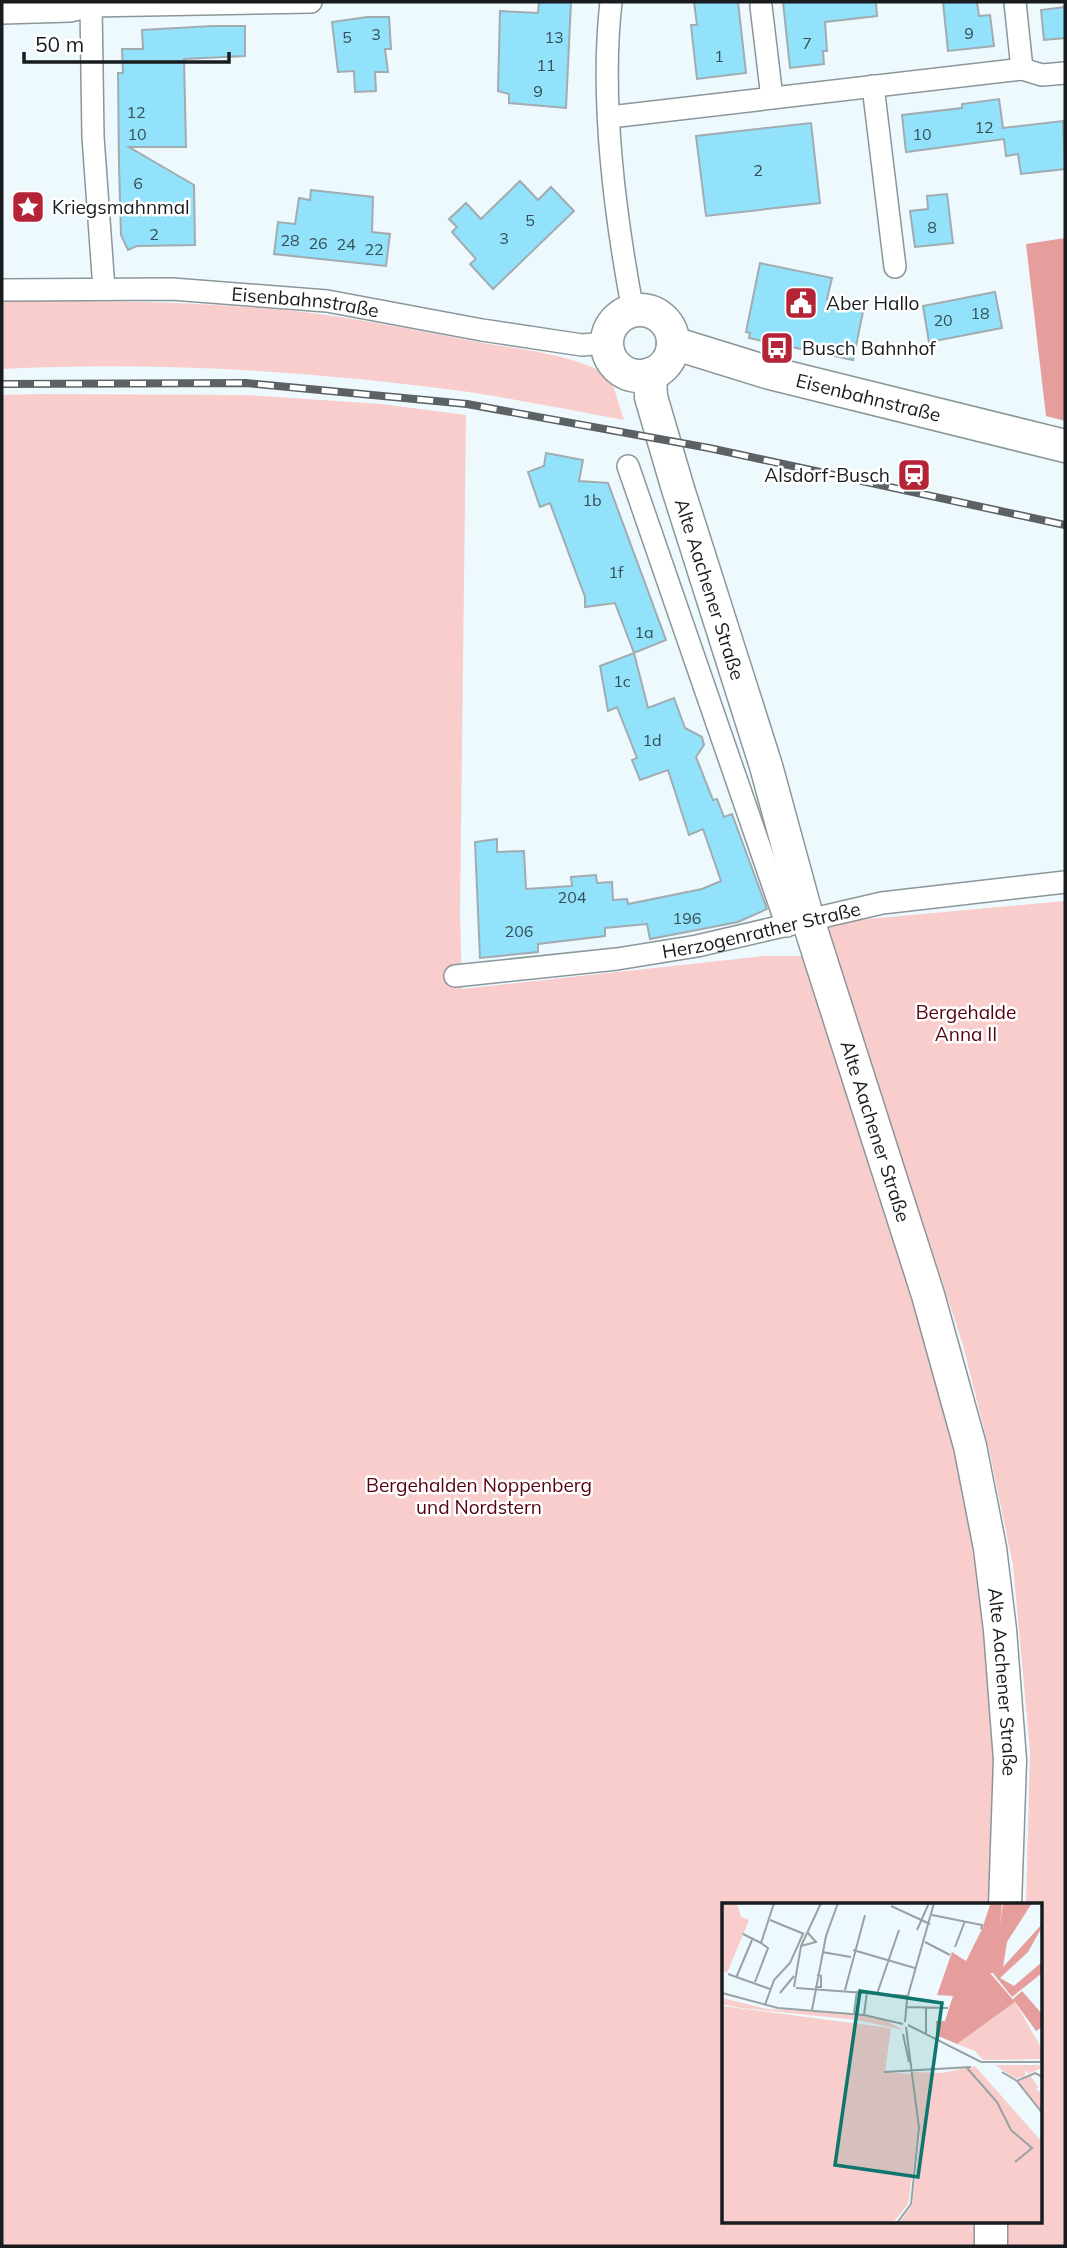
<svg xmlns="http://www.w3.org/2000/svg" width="1067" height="2248" font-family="Mulish,sans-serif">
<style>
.green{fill:#f8cdcc}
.forest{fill:#e59e9c}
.building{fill:#92e2fb;stroke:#a1acb0;stroke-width:2}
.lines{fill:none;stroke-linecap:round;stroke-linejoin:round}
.street-casing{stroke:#8b969a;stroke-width:24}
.secondary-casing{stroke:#8b969a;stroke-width:35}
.street{stroke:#fff;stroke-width:21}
.secondary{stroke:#fff;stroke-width:32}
.rail-casing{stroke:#5b6164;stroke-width:8}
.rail{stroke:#fff;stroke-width:5;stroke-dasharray:16;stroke-linecap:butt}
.labels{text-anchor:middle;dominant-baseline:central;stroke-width:5;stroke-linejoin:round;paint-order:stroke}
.number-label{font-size:16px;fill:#364e55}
.poi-label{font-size:19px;fill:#181c1e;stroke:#fff;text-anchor:start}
.street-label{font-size:19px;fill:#181c1e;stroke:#fff}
.park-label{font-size:19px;fill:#55000f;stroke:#fff}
.inset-road{fill:none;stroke:#98a1a4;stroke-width:2}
.view{fill:#0f766e;fill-opacity:0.15;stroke:#0f766e;stroke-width:3.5}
.inset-edge{fill:none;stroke:#181c1e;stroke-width:3.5}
</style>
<rect width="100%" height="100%" fill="#edf9fd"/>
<path class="green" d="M2,301C99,301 197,301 294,311C356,318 416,330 477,342C522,350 570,353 610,376L624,420C570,410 516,399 462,391C311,371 154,361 2,369Z
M38,394L246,395L381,404L466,415L460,913L462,989L764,956H805L889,1201L995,1562V1905H724V2222H975V2246H2V395Z
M1065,901V2246H1006L1008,2222H1041V1905H1026L1030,1750L1013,1565L989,1449L963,1345L824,923Z"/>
<path class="forest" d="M1065,238V421L1046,416L1026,244Z"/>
<path class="building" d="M539,2H571L566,108L509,103V94L498,91L500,11L538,13Z
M694,2H738L746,73L697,79L691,25H697Z
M783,2H876L877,16L825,22L827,51H823L824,64L790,68Z
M943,2H977L979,16L990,15L994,46L948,51Z
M1065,7V38L1044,40L1041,10Z
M367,17H389L391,49H385L388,72H375L376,91L355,92L354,71L338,72L332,22Z
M212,26H245V56L184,59L186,147H129L194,185L195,245L137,246L128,250L121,235L119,166L118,73H123L122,49H143L142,30Z
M999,99L1003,128L1063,121L1065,169L1021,174L1018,154L1006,156L1004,139L906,152L902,115L962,108V104Z
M811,123L820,203L706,216L696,136Z
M520,181L538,200L551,187L574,211L493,289L470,264L476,259L452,232L457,227L449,219L466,203L481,219Z
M311,190L373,197L372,232L390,234L386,266L274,254L278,222L295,224L299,198L310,200Z
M947,194L953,243L915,247L910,211L928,209L927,196Z
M760,263L832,278L827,299L864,307L853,360L749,338L750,333L746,332Z
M995,292L1002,328L929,342L923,306Z
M546,453L583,460L579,481L608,483L666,640L634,653L615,603L585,607V597L550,503L540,507L528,472L544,466Z
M634,653L648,708L674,698L685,728L702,737L704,745L696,757L713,800L717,799L724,817L732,814L767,909L738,922L650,939L647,924L605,928V936L538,944V952L480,958L475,842L497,839V852L524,851L526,889L572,886L571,877L596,875L597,883L612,882L613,900L627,899L628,904L702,889L721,881L703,829L689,835L668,770L640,780L632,760L637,758L617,707L608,711L600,666Z"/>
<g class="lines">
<defs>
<g id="street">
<path d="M611,2C600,98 615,216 633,311"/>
<path d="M1015,2L1022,69"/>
<path d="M91,6L93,137L104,289"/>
<path d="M761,6L772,98"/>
<path d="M2,13L70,11L91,6L311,2"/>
<path d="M873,86L895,267"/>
<path d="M610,117L1022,69L1042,75L1065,73"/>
<path id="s1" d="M2,290L172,289L327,301L482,330L582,345L607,343"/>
<path d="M628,466L787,926"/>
<path id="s2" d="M455,976L617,959L697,946L882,903L1065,882"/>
</g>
<g id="secondary">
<circle cx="640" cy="343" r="33"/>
<path id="s3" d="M673,343L770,373L1065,446"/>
<path id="s4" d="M650,374L651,397L678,489L766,766L808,920L928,1295L970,1446L990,1548L1000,1630L1010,1760L1005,1905"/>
<path d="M991,2222V2246"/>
</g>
</defs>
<use href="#street" class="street-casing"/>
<use href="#secondary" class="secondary-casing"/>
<use href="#street" class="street"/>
<use href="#secondary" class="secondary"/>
<defs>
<path id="rail" d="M2,384L246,383L467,404L709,448L1065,525"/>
</defs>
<use href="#rail" class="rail-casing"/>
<use href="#rail" class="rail"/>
</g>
<defs>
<symbol id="sight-square" viewBox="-11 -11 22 22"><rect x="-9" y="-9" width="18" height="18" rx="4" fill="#b52336" stroke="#fff"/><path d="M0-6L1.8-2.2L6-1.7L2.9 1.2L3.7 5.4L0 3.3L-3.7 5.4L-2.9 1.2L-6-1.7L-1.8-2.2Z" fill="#fff"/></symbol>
<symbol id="civic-square" viewBox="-11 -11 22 22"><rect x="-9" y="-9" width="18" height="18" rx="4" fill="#b52336" stroke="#fff"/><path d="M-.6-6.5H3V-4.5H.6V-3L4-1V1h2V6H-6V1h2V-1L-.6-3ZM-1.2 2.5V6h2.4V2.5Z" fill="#fff"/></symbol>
<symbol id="bus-square" viewBox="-11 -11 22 22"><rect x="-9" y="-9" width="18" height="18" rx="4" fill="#b52336" stroke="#fff"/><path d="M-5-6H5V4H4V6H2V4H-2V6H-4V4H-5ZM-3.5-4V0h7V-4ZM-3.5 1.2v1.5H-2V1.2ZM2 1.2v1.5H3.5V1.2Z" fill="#fff"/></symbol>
<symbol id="station-square" viewBox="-11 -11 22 22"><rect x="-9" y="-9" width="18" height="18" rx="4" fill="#b52336" stroke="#fff"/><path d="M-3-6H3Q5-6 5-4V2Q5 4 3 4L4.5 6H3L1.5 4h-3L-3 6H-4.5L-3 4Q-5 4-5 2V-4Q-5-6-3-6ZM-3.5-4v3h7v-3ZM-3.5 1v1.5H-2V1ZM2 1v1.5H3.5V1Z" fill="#fff"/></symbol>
</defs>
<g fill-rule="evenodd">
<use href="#sight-square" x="9" y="188" width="38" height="38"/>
<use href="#civic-square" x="782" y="284" width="38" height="38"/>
<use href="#bus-square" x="758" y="329" width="38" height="38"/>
<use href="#station-square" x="895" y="456" width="38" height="38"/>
</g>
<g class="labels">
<g class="number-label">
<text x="969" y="33">9</text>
<text x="376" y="34">3</text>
<text x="347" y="37">5</text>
<text x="554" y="37">13</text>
<text x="807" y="43">7</text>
<text x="719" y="56">1</text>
<text x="546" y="65">11</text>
<text x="538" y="91">9</text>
<text x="136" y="112">12</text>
<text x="984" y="127">12</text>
<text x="137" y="134">10</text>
<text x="922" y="134">10</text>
<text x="758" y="170">2</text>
<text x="138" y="183">6</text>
<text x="530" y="220">5</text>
<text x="932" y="227">8</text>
<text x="154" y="234">2</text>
<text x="504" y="238">3</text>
<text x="290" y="240">28</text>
<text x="318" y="243">26</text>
<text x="346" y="244">24</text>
<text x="374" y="249">22</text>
<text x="980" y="313">18</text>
<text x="943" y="320">20</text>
<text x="592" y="500">1b</text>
<text x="616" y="572">1f</text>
<text x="644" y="632">1a</text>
<text x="622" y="681">1c</text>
<text x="652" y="740">1d</text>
<text x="572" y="897">204</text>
<text x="687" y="918">196</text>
<text x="519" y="931">206</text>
</g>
<g class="poi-label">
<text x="52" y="207">Kriegsmahnmal</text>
<text x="826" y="303">Aber Hallo</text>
<text x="802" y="348">Busch Bahnhof</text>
<text x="890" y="475" text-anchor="end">Alsdorf-Busch</text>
</g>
<g class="street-label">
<text stroke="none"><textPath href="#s1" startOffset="304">Eisenbahnstraße</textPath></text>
<text stroke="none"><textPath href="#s3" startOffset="203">Eisenbahnstraße</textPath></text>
<text stroke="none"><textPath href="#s4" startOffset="224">Alte Aachener Straße</textPath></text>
<text stroke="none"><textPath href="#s2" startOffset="310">Herzogenrather Straße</textPath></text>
<text stroke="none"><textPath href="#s4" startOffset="791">Alte Aachener Straße</textPath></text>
<text stroke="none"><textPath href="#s4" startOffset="1358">Alte Aachener Straße</textPath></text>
</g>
<g class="park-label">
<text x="966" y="1012">Bergehalde<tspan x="966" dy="22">Anna II</tspan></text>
<text x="479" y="1485">Bergehalden Noppenberg<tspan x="479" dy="22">und Nordstern</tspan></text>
</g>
</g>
<g transform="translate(722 1903)">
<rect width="320" height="320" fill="#edf9fd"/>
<path d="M0,0H15L19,14L27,17L5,70L0,68ZM0,95L45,106L132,111L163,117L181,127L136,117L19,105L0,101ZM293,99L320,146V156L261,157L253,148L235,141ZM0,103L169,125L163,169L190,171L198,220L186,301L171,320H0ZM273,162H315L320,163V165L306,171L303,167V173L294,176ZM253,163L320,239V320H177L190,302L198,235L191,169L220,170ZM308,172L317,185L313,186L320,190V210L295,180Z" fill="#f8cdcc"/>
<path d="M261,0H280L278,23L281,0H310L285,39L281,64L320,21V24L306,49L278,75L292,83L320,59V70L290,94L271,70H268L293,99L235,141L214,132V118H223L231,93L215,92L230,49L244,58L260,26L268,2ZM300,88L320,111V124L314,128L291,96Z" fill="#e59e9c"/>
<path class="inset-road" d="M169,3L208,21M210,12L260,22L259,26M48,17L82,31M195,27L207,0M21,31L39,40L52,0M203,39L228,52M79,43L94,39L86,30M233,44L243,18M131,47L193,65M100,49L129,54M6,71L48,86M14,75L30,37M33,79L46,45L39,40M72,84L79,43L99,0M93,84H99V73L95,72M74,85L185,93M123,87L143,12M0,90L56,105L142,112L181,121M58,90L72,73M155,91L177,27M43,102L52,77L68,60L81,31M184,104L226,105M90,107L104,33L116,0M132,110L135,88M142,112L145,89M183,119L185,96L212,0M186,122L259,159H321M204,130V104M181,131L187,159M245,165L275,199L289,227L310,245L293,259M162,169L249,164M280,169L295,178L313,170L321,174M295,178L321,211M175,320L189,301L197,225L184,124"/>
<path class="view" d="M138,88L220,100L196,274L113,262Z"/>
<rect width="320" height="320" class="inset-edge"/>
</g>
<rect width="1067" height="2248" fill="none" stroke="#181c1e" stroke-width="7"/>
<path d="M24 52v10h205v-10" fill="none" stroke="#181c1e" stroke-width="3.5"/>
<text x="35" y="52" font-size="21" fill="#181c1e" stroke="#ffffff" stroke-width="5" paint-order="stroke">50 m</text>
</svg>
